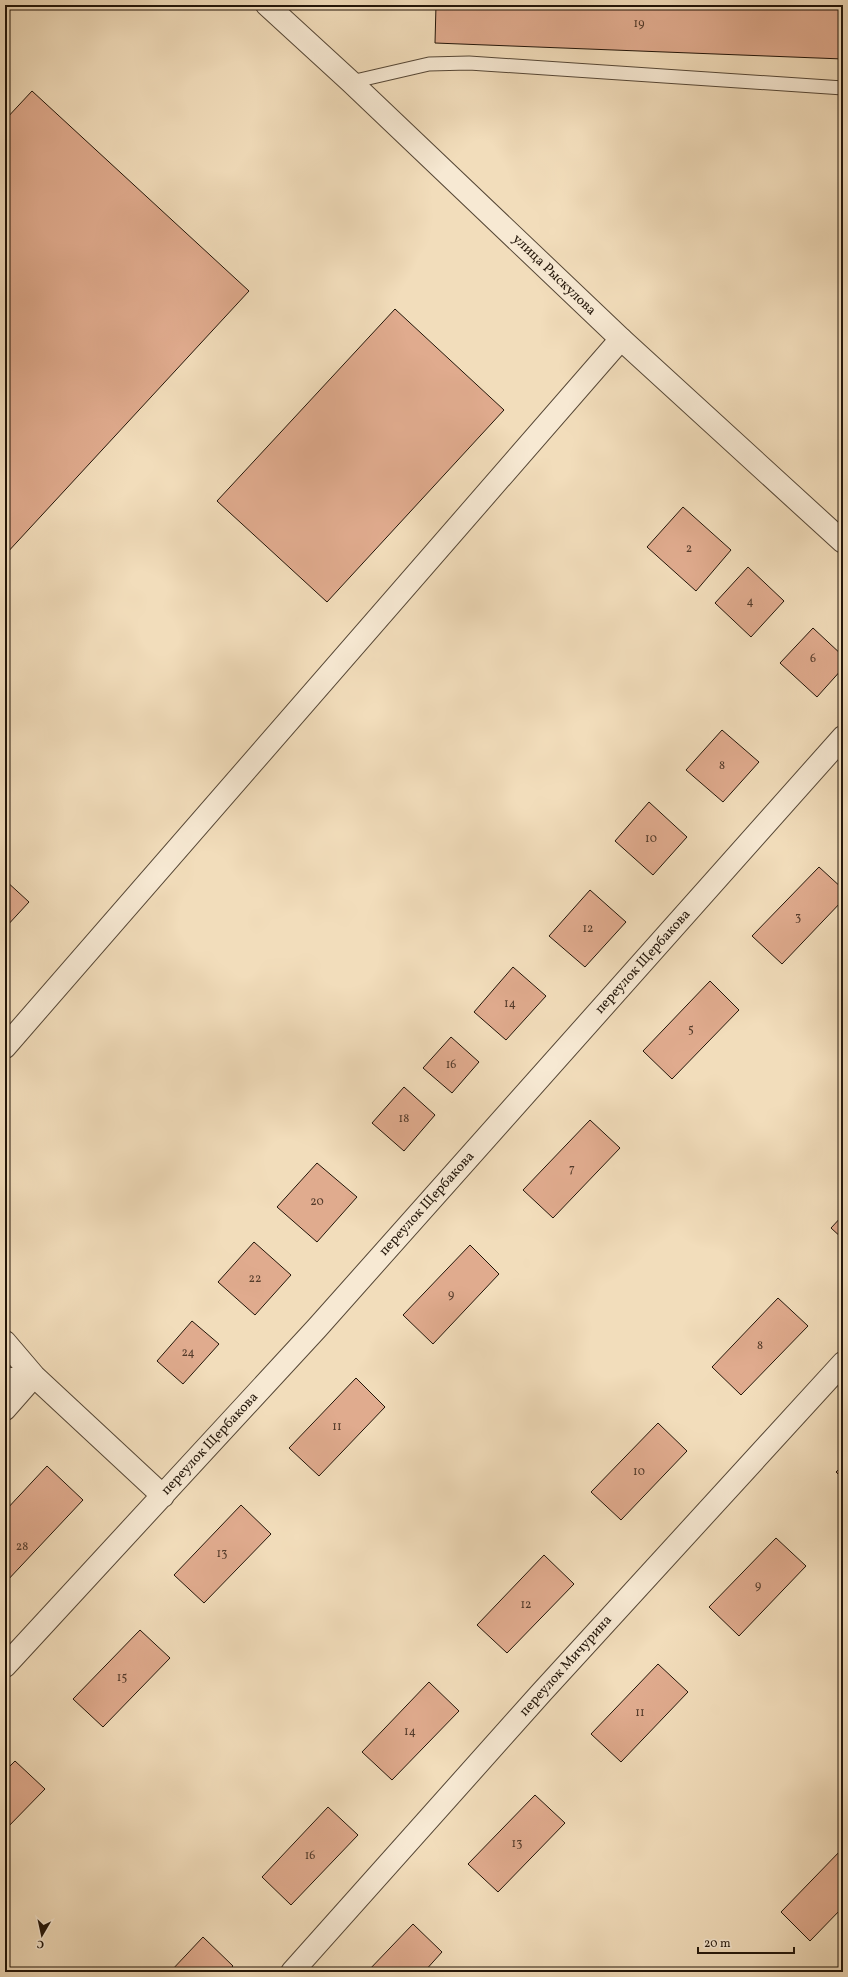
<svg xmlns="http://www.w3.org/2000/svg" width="848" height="1977" font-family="Vollkorn,serif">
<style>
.building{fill:#e0ab8e;stroke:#221509}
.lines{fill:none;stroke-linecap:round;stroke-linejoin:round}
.service-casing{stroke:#564736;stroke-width:15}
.minor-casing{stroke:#564736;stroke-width:24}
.tertiary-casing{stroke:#564736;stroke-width:24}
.service{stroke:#f7e9d3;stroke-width:13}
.minor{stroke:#f7e9d3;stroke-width:22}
.tertiary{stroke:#f7e9d3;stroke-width:22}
.labels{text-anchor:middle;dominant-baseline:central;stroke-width:3.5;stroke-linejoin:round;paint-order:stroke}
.number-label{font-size:12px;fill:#523a2a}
.street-label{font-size:14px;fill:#221509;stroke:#f7e9d3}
</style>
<rect width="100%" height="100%" fill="#f2ddbb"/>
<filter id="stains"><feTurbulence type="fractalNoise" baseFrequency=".005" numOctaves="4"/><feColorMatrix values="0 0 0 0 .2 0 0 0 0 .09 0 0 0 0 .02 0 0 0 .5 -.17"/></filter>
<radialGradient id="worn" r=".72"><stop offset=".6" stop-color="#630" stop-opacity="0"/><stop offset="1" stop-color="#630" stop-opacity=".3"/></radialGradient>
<path class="building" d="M436,5H843V59L435,43Z
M32,91L249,291L5,555V120Z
M395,309L504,410L327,602L217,501Z
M683,507L731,550L696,591L647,547Z
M748,567L784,601L751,637L715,603Z
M813,628L843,656V668L817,697L780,663Z
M722,730L759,762L723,802L686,770Z
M649,802L687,837L653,875L615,841Z
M819,867L843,889V900L782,964L752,936Z
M5,880L29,902L5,928Z
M590,890L626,922L585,967L549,936Z
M513,967L546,996L506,1040L474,1012Z
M710,981L739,1010L672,1079L643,1051Z
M451,1037L479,1062L452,1093L423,1068Z
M404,1087L435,1115L404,1151L372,1123Z
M590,1120L620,1148L553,1218L523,1190Z
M317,1163L357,1197L317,1242L277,1207Z
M843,1215V1239L831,1228Z
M254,1242L291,1275L255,1315L218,1282Z
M470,1245L499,1274L433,1344L403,1315Z
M778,1298L808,1326L741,1395L712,1367Z
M192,1321L219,1344L183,1384L157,1361Z
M356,1378L385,1407L319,1476L289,1448Z
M658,1423L687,1451L621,1520L591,1492Z
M843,1465V1479L836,1472Z
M47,1466L83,1500L5,1583V1511Z
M241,1505L271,1534L204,1603L174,1575Z
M776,1538L806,1566L739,1636L709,1607Z
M544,1555L574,1584L507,1653L477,1625Z
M140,1630L170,1658L103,1727L73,1699Z
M658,1664L688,1692L621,1762L591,1734Z
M429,1682L459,1711L392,1780L362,1752Z
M15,1761L45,1789L5,1830V1771Z
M535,1795L565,1823L498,1892L468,1864Z
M328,1807L358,1835L291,1905L262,1877Z
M843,1848V1907L810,1941L781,1912Z
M413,1924L442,1952L424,1972H367Z
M203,1937L233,1966L227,1972H170Z"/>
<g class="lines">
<defs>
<path id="service" d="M351,82L429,64L469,63L843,88"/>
<path id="minor" d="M5,1047L621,339
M5,1342L34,1376L163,1496
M5,1380L34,1376
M5,1409L34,1376
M5,1666L317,1328L843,737
M292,1972L542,1692L843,1363"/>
<path id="tertiary" d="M267,5L351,82L621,339L843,542"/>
</defs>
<use href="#service" class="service-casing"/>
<use href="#minor" class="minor-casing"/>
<use href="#tertiary" class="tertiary-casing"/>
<use href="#service" class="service"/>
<use href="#minor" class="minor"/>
<use href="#tertiary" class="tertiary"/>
</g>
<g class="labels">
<g class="number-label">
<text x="639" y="24">19</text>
<text x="689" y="549">2</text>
<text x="750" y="602">4</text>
<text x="813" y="659">6</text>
<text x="722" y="766">8</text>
<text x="651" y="839">10</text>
<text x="798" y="918">3</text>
<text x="588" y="929">12</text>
<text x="510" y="1004">14</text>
<text x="691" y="1030">5</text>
<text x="451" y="1065">16</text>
<text x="404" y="1119">18</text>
<text x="572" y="1169">7</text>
<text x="317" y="1202">20</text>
<text x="255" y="1279">22</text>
<text x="451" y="1295">9</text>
<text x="760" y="1346">8</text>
<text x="188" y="1353">24</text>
<text x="337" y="1427">11</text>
<text x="639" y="1472">10</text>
<text x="22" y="1547">28</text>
<text x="222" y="1554">13</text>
<text x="758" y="1586">9</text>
<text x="526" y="1605">12</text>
<text x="122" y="1678">15</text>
<text x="640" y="1713">11</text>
<text x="410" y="1732">14</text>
<text x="517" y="1844">13</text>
<text x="310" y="1856">16</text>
</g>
<g class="street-label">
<text transform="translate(554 275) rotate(44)">улица Рыскулова</text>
<text transform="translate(643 962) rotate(-48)">переулок Щербакова</text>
<text transform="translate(427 1204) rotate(-48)">переулок Щербакова</text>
<text transform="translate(210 1444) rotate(-47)">переулок Щербакова</text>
<text transform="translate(566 1666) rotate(-48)">переулок Мичурина</text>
</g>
</g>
<rect width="848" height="1977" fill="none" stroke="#f2ddbb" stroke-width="20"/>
<rect x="6" y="6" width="836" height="1965" fill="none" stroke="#221509" stroke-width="2"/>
<rect x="10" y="10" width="828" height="1957" fill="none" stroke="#221509"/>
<g transform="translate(42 1935) rotate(189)" stroke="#f7e9d3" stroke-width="3" paint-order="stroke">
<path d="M0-3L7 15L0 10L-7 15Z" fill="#221509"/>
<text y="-6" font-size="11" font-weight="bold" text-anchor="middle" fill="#221509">С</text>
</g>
<path d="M698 1947v6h96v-6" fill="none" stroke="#221509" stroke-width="2"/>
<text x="704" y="1947" font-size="12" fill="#221509" stroke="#f7e9d3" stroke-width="3" paint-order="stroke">20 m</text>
<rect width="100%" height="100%" filter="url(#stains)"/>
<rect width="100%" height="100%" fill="url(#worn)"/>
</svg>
